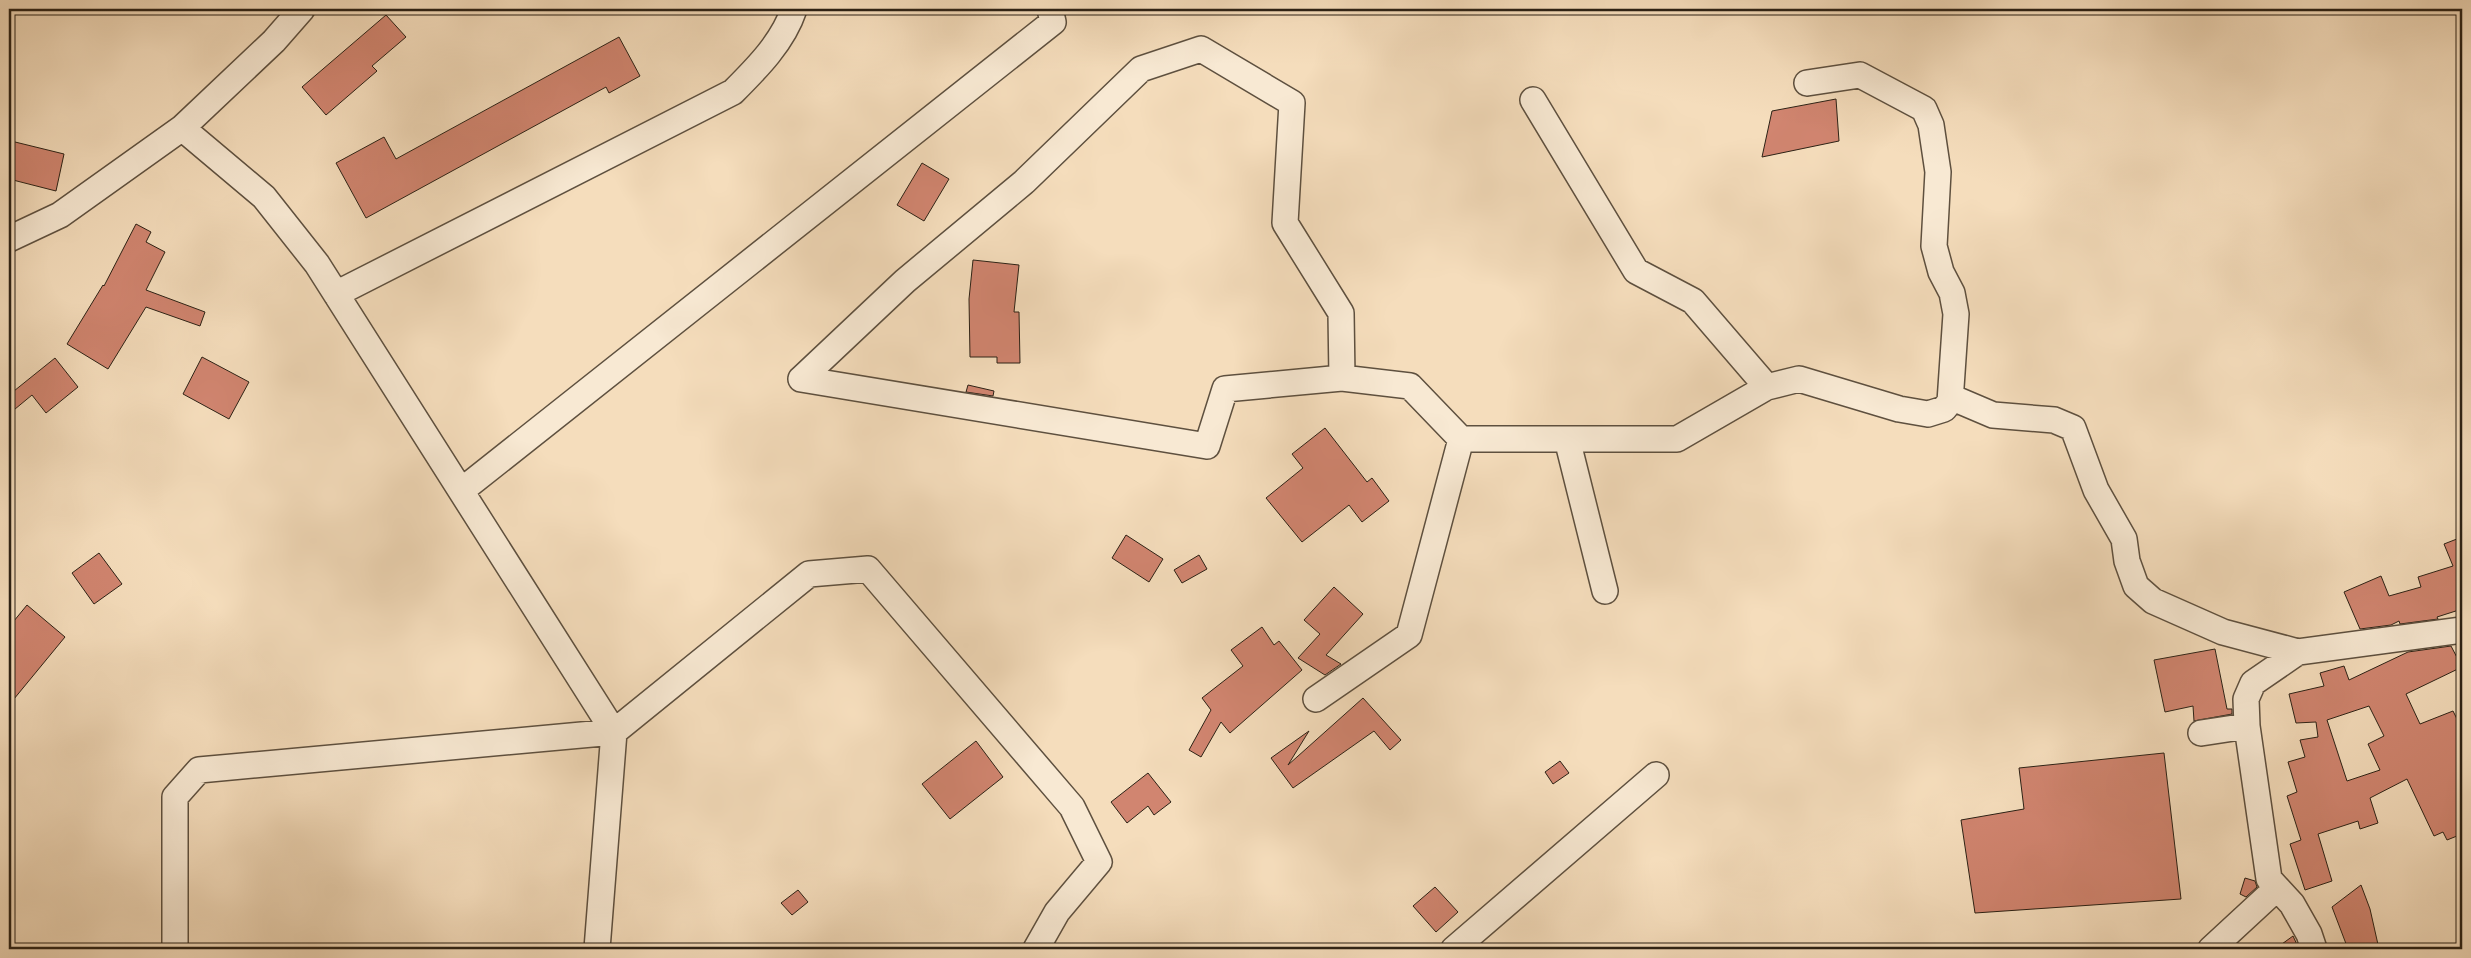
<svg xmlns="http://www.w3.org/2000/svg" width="2471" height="958" font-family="Alegreya,serif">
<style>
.building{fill:#d18570;stroke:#2b2115;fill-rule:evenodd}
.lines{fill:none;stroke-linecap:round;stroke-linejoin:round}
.minor-casing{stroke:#5e503f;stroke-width:28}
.minor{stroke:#f8e9d3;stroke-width:25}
</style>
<rect width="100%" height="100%" fill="#f5ddbc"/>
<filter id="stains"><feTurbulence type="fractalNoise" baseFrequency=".004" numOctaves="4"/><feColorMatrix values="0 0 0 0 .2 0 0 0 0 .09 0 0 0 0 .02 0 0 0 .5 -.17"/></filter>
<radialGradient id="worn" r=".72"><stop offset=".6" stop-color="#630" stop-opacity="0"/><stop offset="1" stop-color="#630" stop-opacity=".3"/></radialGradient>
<path class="building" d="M386,15L406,37L372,66L377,71L326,115L302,87Z
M619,37L640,76L609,93L606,87L366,218L336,163L384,137L396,159Z
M1836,99L1839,141L1762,157L1772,111Z
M11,141L64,154L56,191L9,179Z
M922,163L949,179L924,221L897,205Z
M136,224L151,232L146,242L165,252L146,290L205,312L200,326L146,307L108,369L67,344L103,285L104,286Z
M973,260L1019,265L1014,312H1019L1020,363H997V357H970L969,299Z
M202,357L249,382L229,419L183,394Z
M55,358L78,387L46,413L32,395L9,414V395Z
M968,385L994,391L993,396L966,392Z
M1325,428L1367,482L1372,478L1389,501L1362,522L1349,505L1302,542L1266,498L1303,468L1292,454Z
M1126,535L1163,559L1149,582L1112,558Z
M2462,537V609L2437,617L2438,619L2400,624L2399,621L2391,625L2360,629L2344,592L2381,576L2389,596L2421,587L2418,577L2453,566L2444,544Z
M99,553L122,584L94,604L72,573Z
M1199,555L1207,569L1182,583L1174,570Z
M1334,587L1363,614L1326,655L1341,664L1325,675L1298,658L1320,634L1304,620Z
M27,605L65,637L9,705V627Z
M1262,627L1274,645L1279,641L1302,670L1230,733L1221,722L1201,757L1189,750L1211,710L1202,698L1243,666L1231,650Z
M2451,646L2462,667L2406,694L2420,724L2453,711L2457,719L2462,717V834L2447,840L2443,832L2434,836L2407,779L2370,798L2378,823L2360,829L2358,821L2318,834L2332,881L2305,890L2290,844L2301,840L2287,796L2297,792L2288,762L2305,757L2300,740L2318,737L2316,722L2296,723L2289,694L2324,686L2320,673L2344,666L2349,680L2408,652ZM2369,706L2384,736L2368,744L2380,770L2347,781L2327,720Z
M2215,649L2227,709H2232V714L2194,721L2193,706L2165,712L2154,660Z
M1363,698L1401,740L1390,750L1374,731L1293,788L1271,758L1309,731L1288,765Z
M976,741L1003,777L950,819L922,784Z
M2164,753L2181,899L1975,913L1961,820L2024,809L2019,768Z
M1560,761L1569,773L1553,784L1545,772Z
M1148,773L1171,802L1154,815L1148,806L1127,823L1111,802Z
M2245,878L2255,881L2257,887L2246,897L2240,894Z
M2361,885L2370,909L2379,949H2348L2332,907Z
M1435,887L1458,912L1436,932L1413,906Z
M798,890L808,902L792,915L781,903Z
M2293,936L2299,949H2275Z"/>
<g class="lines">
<defs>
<path id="minor" d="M1807,83L1860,75L1924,109L1931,125L1938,172L1934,246L1941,272L1952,293L1956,314L1950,402
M1533,100L1636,271L1693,301L1767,387
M182,128L264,197L317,264L614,732L597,949
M9,239L60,215L182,128L274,41L302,9
M336,294L733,92C757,68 783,42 794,9
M801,379L1207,446L1225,389L1342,378L1410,386L1461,439H1677L1767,387L1799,379L1899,409L1928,414L1944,409L1953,398L1993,415L2054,420L2073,428L2096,490L2124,539L2127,561L2136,586L2153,601L2223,632L2298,652
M801,379L905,281L1024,182L1141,69L1201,49L1292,103L1285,223L1341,313L1342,378
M1567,439L1605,591
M461,491L1053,22L1050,9
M1316,699L1409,635L1461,439
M2201,733L2247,726
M175,949V797L199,770L614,732L809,574L868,569L1072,807L1099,862L1057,912L1036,949
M1454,949L1656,775
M2211,949L2277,888
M2314,949L2309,934L2292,904L2269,879L2247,726L2246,699L2253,683L2298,652L2462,630"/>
</defs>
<use href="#minor" class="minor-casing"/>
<use href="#minor" class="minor"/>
</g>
<rect width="2471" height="958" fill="none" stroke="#f5ddbc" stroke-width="30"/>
<rect x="10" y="10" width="2451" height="938" fill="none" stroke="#2b2115" stroke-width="2.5"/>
<rect x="15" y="15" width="2441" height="928" fill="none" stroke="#2b2115"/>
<rect width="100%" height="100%" filter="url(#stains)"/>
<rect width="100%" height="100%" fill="url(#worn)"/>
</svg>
